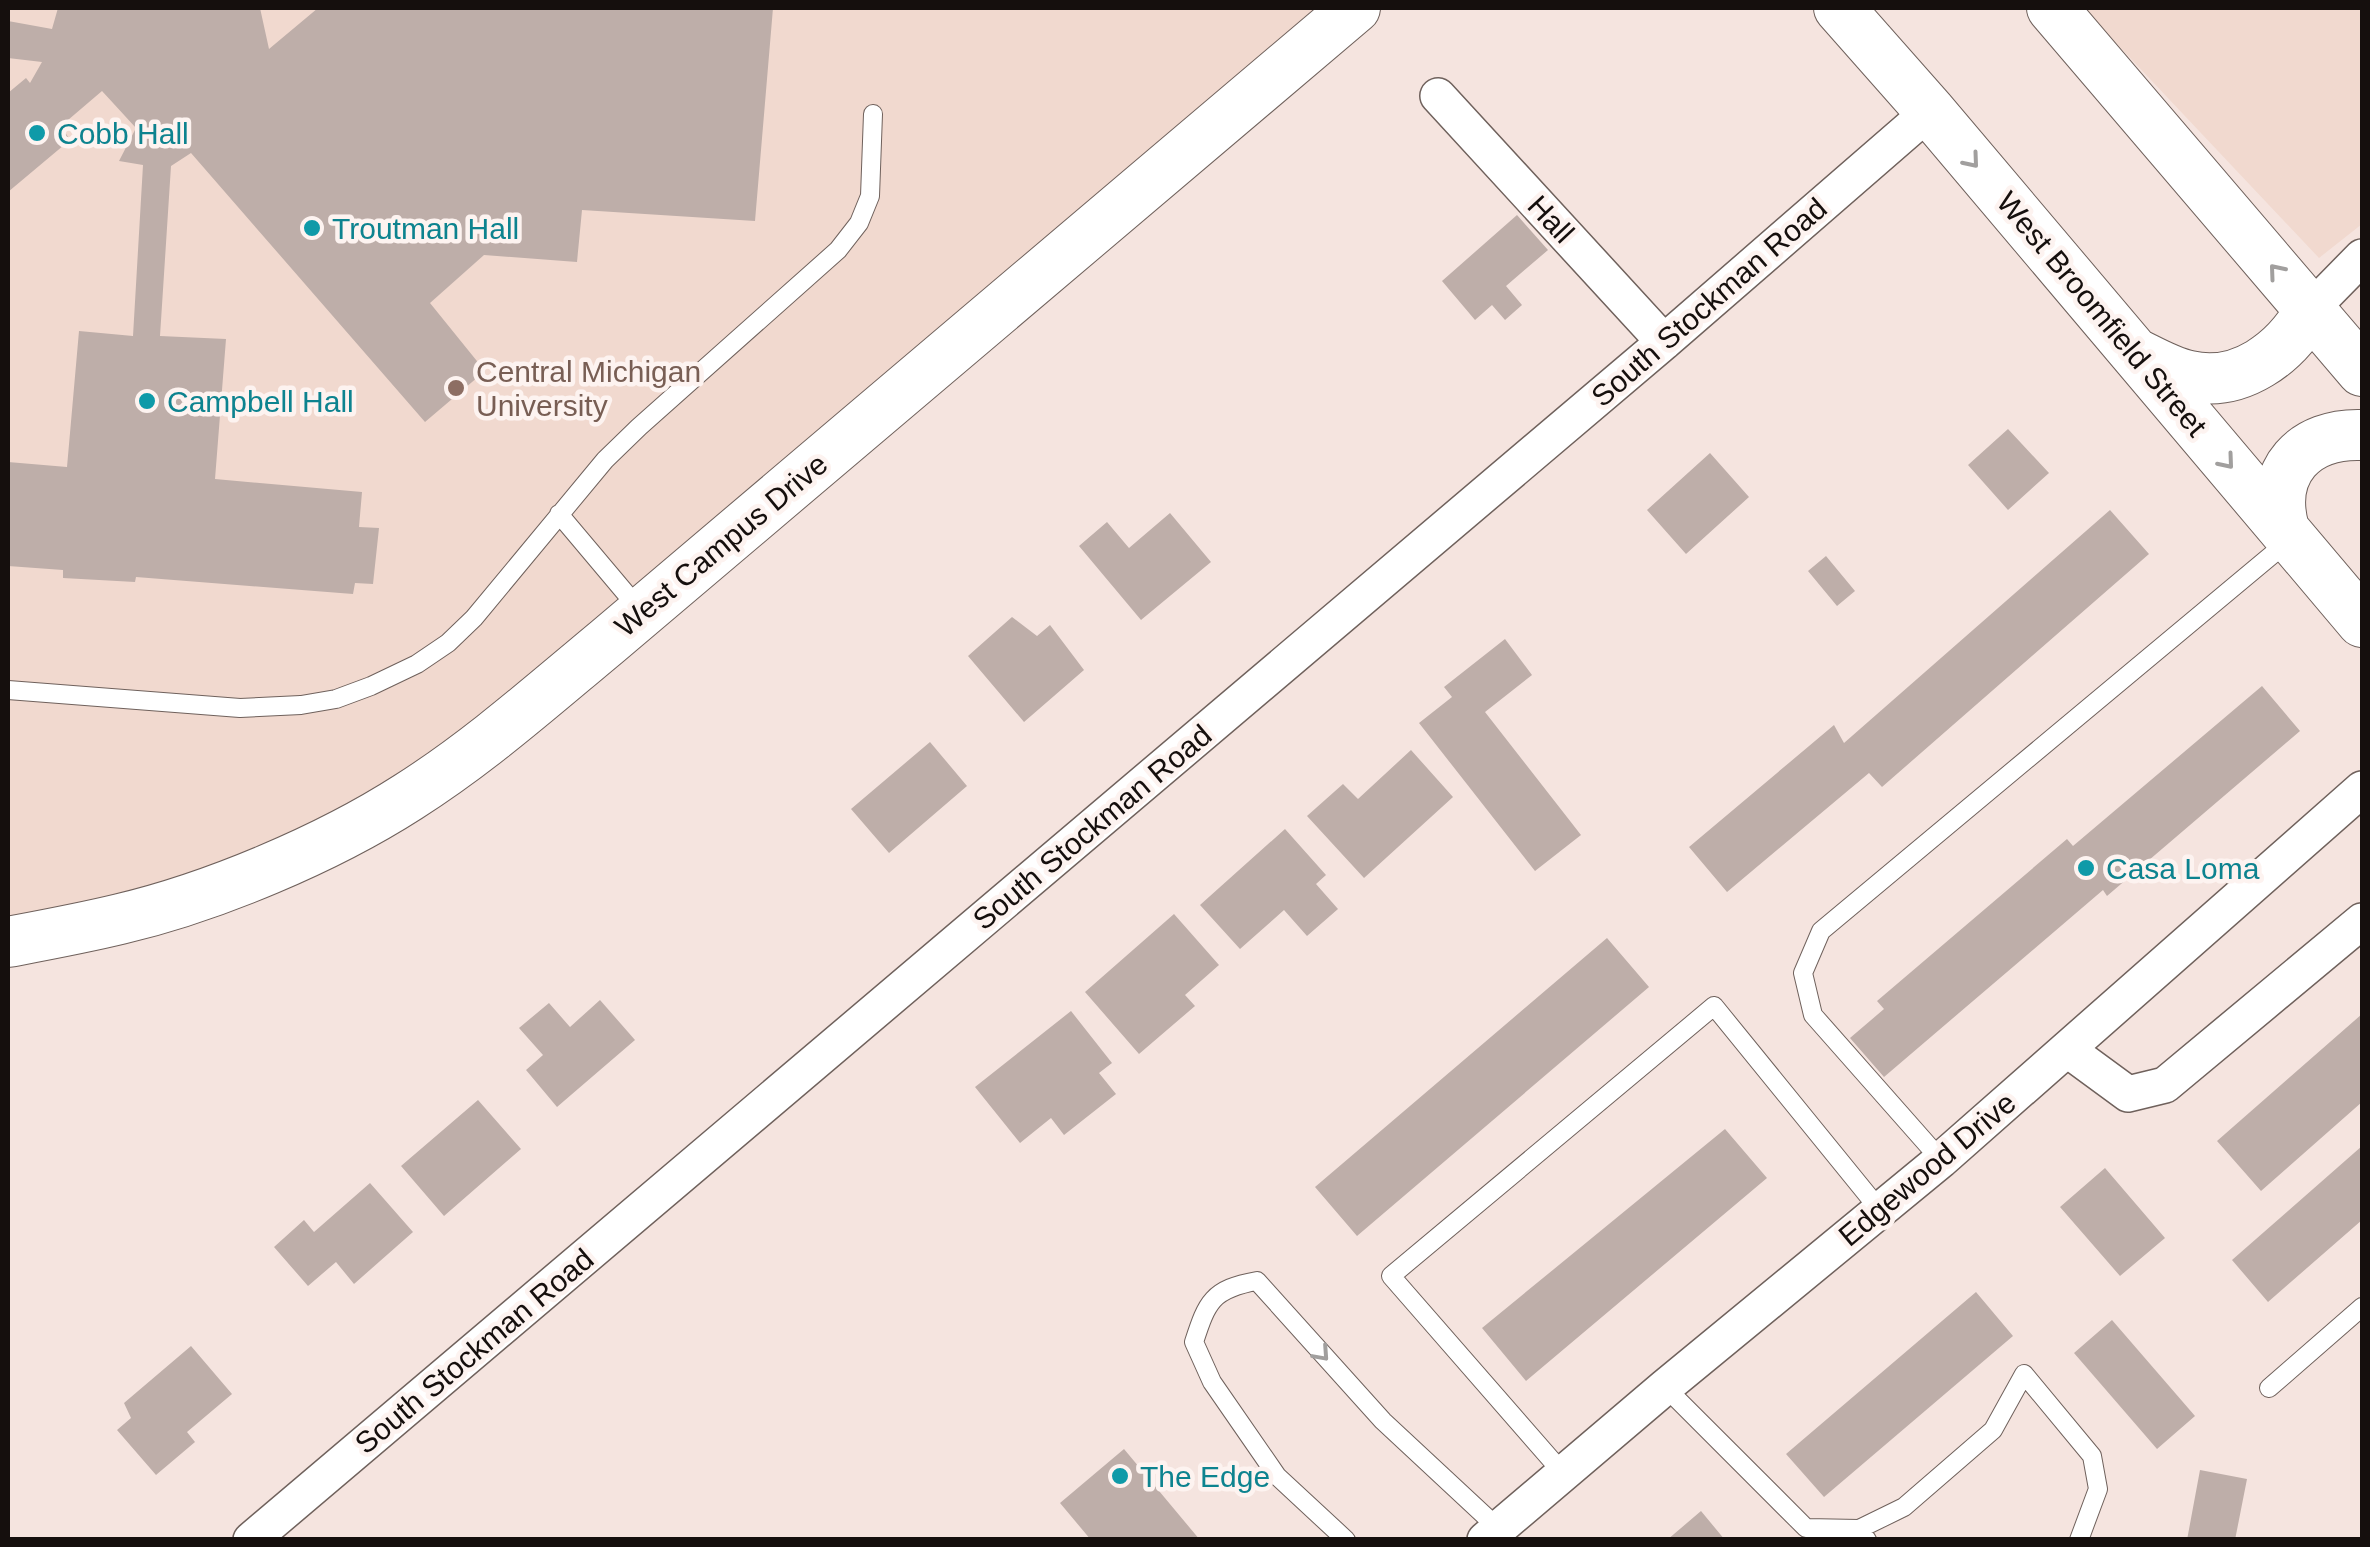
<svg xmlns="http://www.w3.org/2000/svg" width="2370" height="1547" font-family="Arial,sans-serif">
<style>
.education{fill:#f1d9cf}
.building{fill:#beaea9}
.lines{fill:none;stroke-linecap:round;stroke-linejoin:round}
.lane-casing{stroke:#6f615c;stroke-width:20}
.street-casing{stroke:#6f615c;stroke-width:38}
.secondary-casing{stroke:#6f615c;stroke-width:52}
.lane{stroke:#fff;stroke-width:18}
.street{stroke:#fff;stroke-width:35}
.secondary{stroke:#fff;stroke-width:50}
.oneway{stroke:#a19f9e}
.culture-dot{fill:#0f9aa8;stroke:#fdf3f0;stroke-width:4}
.education-dot{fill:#8d6e63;stroke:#fdf3f0;stroke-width:4}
.labels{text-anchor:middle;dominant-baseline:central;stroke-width:9;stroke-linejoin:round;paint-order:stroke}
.culture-label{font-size:30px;fill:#0d838f;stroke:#fdf3f0;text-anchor:start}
.street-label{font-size:30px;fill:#150f0d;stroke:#fdf3f0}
.education-label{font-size:30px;fill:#785e54;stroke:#fdf3f0;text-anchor:start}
</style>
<rect width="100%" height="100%" fill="#f5e4df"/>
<path class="education" d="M8,8H1357L407,798L8,942Z
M2083,8H2362V224L2319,258Z"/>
<path class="building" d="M58,8H260L269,49L318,8H773L755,221L582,210L577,262L484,255L430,303L485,371L425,422L191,153L171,166L160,336L226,339L215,479L362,492L359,527L379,528L373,584L355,583L353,594L136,577L135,582L63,578V570L8,566V462L67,467L79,331L133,336L143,165L119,161L136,128L102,91L61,126L70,140L8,192V93L26,78L30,83L42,62L8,58V21L52,29Z
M1517,215L1548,250L1506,286L1522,305L1505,320L1492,305L1475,320L1442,281Z
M2008,429L2049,473L2008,510L1968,465Z
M1710,453L1749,497L1686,554L1647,510Z
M2110,510L2149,554L1882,787L1869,773L1727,892L1689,847L1834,725L1844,743Z
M1170,513L1211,562L1141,620L1079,546L1107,522L1129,548Z
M1826,556L1855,591L1837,606L1808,571Z
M1012,617L1037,636L1050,625L1084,670L1024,722L968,656Z
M1505,639L1532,675L1485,712L1581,835L1535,871L1419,723L1452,697L1444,687Z
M2262,686L2300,731L2107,896L2103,890L1884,1077L1850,1038L1884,1009L1877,1001L2067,839L2073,846Z
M930,742L967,786L889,853L851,809Z
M1411,750L1453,797L1364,878L1307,816L1343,784L1358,799Z
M1285,829L1326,875L1316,884L1338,909L1307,936L1284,910L1240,949L1200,905Z
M1174,914L1219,965L1185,995L1195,1006L1139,1054L1085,992Z
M1607,938L1649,987L1357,1236L1315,1187Z
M600,1000L635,1040L557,1107L526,1070L543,1055L519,1028L549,1003L570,1027Z
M1071,1011L1112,1063L1099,1073L1116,1094L1064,1135L1051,1118L1020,1143L975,1087Z
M2362,1014V1102L2261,1191L2217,1141Z
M478,1100L521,1149L444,1216L401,1166Z
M1725,1129L1767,1178L1526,1381L1482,1328Z
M2362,1146V1220L2268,1302L2232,1260Z
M2105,1168L2165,1238L2120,1276L2060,1207Z
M370,1183L413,1232L354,1284L336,1262L308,1286L274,1247L304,1220L314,1232Z
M1976,1292L2013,1336L1824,1497L1786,1454Z
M2112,1320L2195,1416L2157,1449L2074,1353Z
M191,1346L232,1394L187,1432L195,1442L156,1475L117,1430L131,1418L124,1403Z
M1124,1449L1200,1540H1091L1060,1503Z
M2200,1470L2247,1479L2235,1540H2187Z
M1701,1511L1725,1540H1667Z"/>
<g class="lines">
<defs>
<path id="lane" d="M559,514L639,609
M8,690L240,708L301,705L336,699L371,686L417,664L448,643L474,618L605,460L639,427L838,250L859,223L870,196L873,114
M1941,1160L1813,1015L1803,973L1821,931L2291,539
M1665,1387L1806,1528L1859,1529
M2269,1388L2362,1307
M1562,1472L1391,1276L1714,1006L1879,1209
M1346,1540L1277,1476L1212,1382L1194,1342C1207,1302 1212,1289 1257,1281L1383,1421L1498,1528
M1867,1540L1859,1529L1904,1507L1993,1430L2024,1374L2092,1456L2098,1489L2079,1540"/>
<path id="street" d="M1438,96L1664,342
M2310,310L2362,257
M2068,1050L2128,1094L2165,1085L2362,921
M251,1540L1664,342L1930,111
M1485,1540L1665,1387L1941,1160L2362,789"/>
<path id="secondary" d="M1839,8L1930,111L2362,622
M2052,8L2362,371
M2139,355C2155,363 2171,372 2189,376C2240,388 2286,353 2310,310
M2284,529C2268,471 2304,433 2362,435
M8,942C45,935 83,928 120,919C213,897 327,849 408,797C479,752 542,696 607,642L1355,8"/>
</defs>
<use href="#lane" class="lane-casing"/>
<use href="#street" class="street-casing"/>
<use href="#secondary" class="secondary-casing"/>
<use href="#lane" class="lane"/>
<use href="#street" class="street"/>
<use href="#secondary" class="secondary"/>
</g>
<defs><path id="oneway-chevron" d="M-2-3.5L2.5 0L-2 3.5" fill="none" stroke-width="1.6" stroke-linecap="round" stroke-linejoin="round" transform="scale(2.5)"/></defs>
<g class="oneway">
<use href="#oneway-chevron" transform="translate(1972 161) rotate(50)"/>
<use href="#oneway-chevron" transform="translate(2276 271) rotate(-130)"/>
<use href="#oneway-chevron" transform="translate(2227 462) rotate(50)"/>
<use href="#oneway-chevron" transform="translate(1322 1354) rotate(48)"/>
</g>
<g class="culture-dot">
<circle cx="37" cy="133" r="10"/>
<circle cx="312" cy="228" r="10"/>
<circle cx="147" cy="401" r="10"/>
<circle cx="2086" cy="868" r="10"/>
<circle cx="1120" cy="1476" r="10"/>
</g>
<circle class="education-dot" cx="456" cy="388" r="10"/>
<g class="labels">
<g class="culture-label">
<text x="57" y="133">Cobb Hall</text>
<text x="332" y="228">Troutman Hall</text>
<text x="167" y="401">Campbell Hall</text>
<text x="2106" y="868">Casa Loma</text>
<text x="1140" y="1476">The Edge</text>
</g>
<g class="street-label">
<text transform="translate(1551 219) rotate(47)">Hall</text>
<text transform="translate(1709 302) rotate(-41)">South Stockman Road</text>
<text transform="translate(2102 314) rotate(50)">West Broomfield Street</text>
<text transform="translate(721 545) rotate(-40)">West Campus Drive</text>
<text transform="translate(1092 827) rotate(-40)">South Stockman Road</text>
<text transform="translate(1927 1169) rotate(-40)">Edgewood Drive</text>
<text transform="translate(474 1351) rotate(-40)">South Stockman Road</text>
</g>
<g class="education-label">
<text x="476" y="371">Central Michigan<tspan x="476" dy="34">University</tspan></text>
</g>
</g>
<rect width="2370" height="1547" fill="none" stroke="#150f0d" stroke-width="20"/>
</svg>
